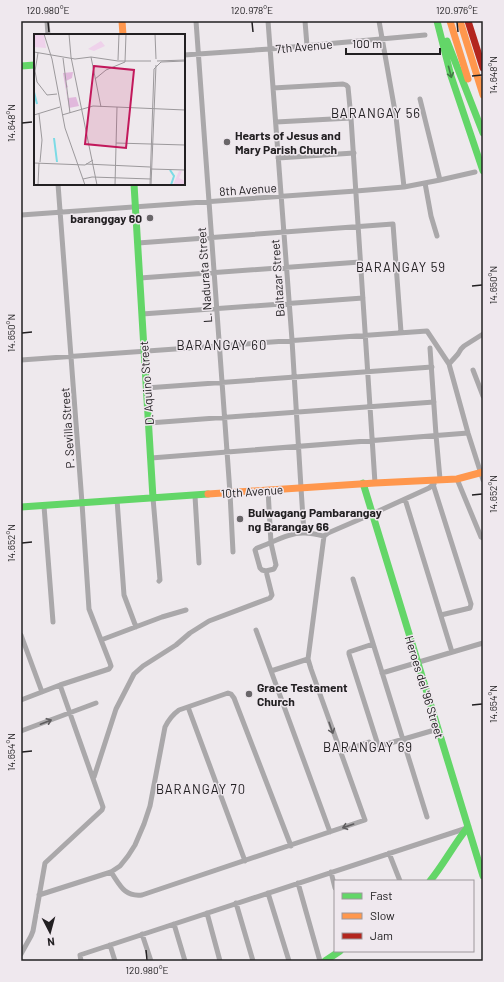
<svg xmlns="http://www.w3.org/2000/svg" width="504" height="982" font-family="Barlow,sans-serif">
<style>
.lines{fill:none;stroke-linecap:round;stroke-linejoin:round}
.street{stroke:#aaa8aa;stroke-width:5}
.fast{stroke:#63d668;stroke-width:7}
.slow{stroke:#ff974d;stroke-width:7}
.jam{stroke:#b3261e;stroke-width:7}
.oneway{stroke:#427b45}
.oneway2{stroke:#5f5d5f}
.ticks{fill:none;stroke:#222022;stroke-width:1.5}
.poi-dot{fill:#696669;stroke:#efe8ee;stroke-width:1.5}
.labels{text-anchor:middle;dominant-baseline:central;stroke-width:3;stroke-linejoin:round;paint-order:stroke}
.street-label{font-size:12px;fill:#222022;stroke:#efe8ee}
.poi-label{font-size:12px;font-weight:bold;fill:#222022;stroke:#efe8ee;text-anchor:start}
.neighbourhood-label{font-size:13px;letter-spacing:1px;fill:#222022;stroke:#efe8ee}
.inset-river{fill:none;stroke:#7cdbe6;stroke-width:2}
.inset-road{fill:none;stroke:#9c999c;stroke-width:1}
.view{fill:#c2185b;fill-opacity:0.15;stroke:#c2185b;stroke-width:2}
.inset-edge{fill:none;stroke:#222022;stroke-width:2}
.neatline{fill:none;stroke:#222022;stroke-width:1.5}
.ticks-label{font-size:10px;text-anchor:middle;fill:#222022}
</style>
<rect width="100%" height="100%" fill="#eee9ed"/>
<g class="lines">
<path class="street" d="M47,21L48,35
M196,21L230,493L233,552
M268,21L292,340L301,488L304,533
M305,21L307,46
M379,21L396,117L404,187
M184,55L270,49L425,35
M273,88L343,84L346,85L348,87L351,118L375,483
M420,99L440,180
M276,122L351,118
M278,158L354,153
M425,183L431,216L437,236
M21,215L356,191L404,187L440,180L475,172
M138,243L393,224L401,332
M140,278L360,262
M142,314L363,298
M430,348L436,435L440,479
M21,360L427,331L449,364L468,433L483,480
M449,364L458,354L461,349L464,346L483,334
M473,370L483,396
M146,388L432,367
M149,423L434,402
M151,458L468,433
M457,479L481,537L483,538
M432,481L471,604L470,608L441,615
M195,496L199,563
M153,498L160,580L159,581
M405,499L452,652
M117,500L124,595L136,627
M44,506L53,622
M266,571L262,570L260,568L255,550L257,548C272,543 289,532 305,533C312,533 318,535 324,536L328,533L372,514L429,488L434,484
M266,571L274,569L276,565L271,543L268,490
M353,579L427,817
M256,630L330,832
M21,635L42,692
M101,640L162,617L186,610
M373,644L349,652V654L378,745L380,746L438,729
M271,671L308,659
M382,673L483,643
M21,700L60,685L109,669L111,666L110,663L89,609L82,503L58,184
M188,707L245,861
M21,731L96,703
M340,752L369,742
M94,777L116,709L134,674L143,666L176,645L190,633L209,621L270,598L272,595L266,571
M389,853L400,881
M111,872C120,885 124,897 142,895L365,820L311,669L308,659L324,536
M331,872L335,888
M298,883L320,961
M268,893L289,961
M39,895L111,872L120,866L128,856L135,845L144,824L150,806L165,727C169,719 172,715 179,710L228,693L231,694L234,698L291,846
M236,903L253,961
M207,913L220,961
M174,924L185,961
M142,934L151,961
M110,945L115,961
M21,954L31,936L33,931L45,863L102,810L103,807L60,685
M81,961L80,955L83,954L467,828"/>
<path class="fast" d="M437,21L451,76L483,171
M447,41L483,133
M21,66L35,65
M134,184L153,498
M363,483L483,876
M21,507L208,494
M430,881C444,864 454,844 468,827
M325,961L340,951"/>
<path class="slow" d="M122,21L123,35
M450,21L468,79
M460,21L483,95
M208,494L375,483L457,479L483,472"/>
<path class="jam" d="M468,21L483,68"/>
</g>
<defs><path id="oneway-shaft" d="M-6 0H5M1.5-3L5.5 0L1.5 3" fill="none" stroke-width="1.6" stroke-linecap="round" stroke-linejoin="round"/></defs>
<use class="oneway" href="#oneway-shaft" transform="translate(450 72) rotate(75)"/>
<g class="oneway2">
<use href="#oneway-shaft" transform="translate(46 722) rotate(-21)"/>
<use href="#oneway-shaft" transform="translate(331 728) rotate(71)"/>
<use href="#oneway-shaft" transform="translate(348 826) rotate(161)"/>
</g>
<path class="ticks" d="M48,22L49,32M252,22L253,32M457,22L458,32M472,76L482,75M22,123L32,122M472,286L482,285M22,333L32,332M472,495L482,494M22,543L32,542M472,705L482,704M22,752L32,751M146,950L147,960"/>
<g class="poi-dot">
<circle cx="227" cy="142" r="4"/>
<circle cx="150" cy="218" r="4"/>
<circle cx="240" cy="519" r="4"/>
<circle cx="249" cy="694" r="4"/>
</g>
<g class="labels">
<g class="street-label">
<text transform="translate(304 46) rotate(-5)">7th Avenue</text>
<text transform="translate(248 189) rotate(-4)">8th Avenue</text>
<text transform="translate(204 275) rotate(-94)">L. Nadurata Street</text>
<text transform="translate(277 278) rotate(-94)">Baltazar Street</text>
<text transform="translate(146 383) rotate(-94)">D. Aquino Street</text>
<text transform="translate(67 428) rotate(-94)">P. Sevilla Street</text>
<text transform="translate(252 491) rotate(-4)">10th Avenue</text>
<text transform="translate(425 687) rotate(73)">Heroes del '96 Street</text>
</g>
<g class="poi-label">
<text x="235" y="135">Hearts of Jesus and<tspan x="235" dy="14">Mary Parish Church</tspan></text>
<text x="142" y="218" text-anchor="end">baranggay 60</text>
<text x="248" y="512">Bulwagang Pambarangay<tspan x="248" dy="14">ng Barangay 66</tspan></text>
<text x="257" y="687">Grace Testament<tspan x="257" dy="14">Church</tspan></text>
</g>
<g class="neighbourhood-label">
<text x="376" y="113">BARANGAY 56</text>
<text x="401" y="267">BARANGAY 59</text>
<text x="222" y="345">BARANGAY 60</text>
<text x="368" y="747">BARANGAY 69</text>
<text x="201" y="789">BARANGAY 70</text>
</g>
</g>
<g transform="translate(34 34)">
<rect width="151" height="151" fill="#eee9ed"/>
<path d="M0,0H10L12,14L0,13ZM67,7L71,12L60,17L54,15ZM145,137H148L145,144L151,147V151H139Z" fill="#efd2eb"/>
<path d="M39,38L38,44L32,47L34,53L32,54L34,64L42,63L45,72L35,74L29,39Z" fill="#e1b8dc"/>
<path class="inset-river" d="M0,58L3,70M20,104L23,128M136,136L140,142L137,151"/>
<path class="inset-road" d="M10,0L18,25L31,94L51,151M35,0L37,23L63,151M121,0L122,25M0,18L41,25L57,23L84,27H117M4,19L1,37L3,48L13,61L23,60M57,23L67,73M29,24L36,79M84,26L85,0M123,27L151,26M61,45L72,36L91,28L92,0M5,80L8,106L6,128M0,81L26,73M28,81L59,72L151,76M82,109L151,111M0,129L51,131L59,126M52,130L116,133M117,135L151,136M49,145L58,143L117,145M4,151L5,129M81,151L83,73M116,151L120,35L127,28L151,27M117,151L122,31"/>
<path class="view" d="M60,32L100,36L92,114L51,110Z"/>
<rect width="151" height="151" class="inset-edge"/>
</g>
<rect width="504" height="982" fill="none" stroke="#efe8ee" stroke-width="44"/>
<rect x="334" y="880" width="140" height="72" fill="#efe8ee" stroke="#9d989c"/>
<rect x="342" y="893" width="20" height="6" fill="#63d668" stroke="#9d989c"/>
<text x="370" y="900" font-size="12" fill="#222022">Fast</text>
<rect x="342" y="913" width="20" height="6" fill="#ff974d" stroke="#9d989c"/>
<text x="370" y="920" font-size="12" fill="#222022">Slow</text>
<rect x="342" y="933" width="20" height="6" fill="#b3261e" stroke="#9d989c"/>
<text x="370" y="940" font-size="12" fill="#222022">Jam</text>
<g transform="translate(50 932) rotate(174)" stroke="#efe8ee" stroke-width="3" paint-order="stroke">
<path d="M0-3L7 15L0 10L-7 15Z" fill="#222022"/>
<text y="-6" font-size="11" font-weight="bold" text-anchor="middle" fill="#222022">N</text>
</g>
<path d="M346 48v6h94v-6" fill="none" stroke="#222022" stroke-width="2"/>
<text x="352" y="48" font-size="12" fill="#222022" stroke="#efe8ee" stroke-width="3" paint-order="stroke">100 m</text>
<rect x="22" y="22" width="460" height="938" class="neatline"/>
<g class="ticks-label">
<text x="48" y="14">120.980°E</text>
<text x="252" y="14">120.978°E</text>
<text x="457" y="14">120.976°E</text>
<text transform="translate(493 75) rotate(-90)" y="4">14.648°N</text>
<text transform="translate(11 123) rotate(-90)" y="4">14.648°N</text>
<text transform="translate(493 285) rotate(-90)" y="4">14.650°N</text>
<text transform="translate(11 333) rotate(-90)" y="4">14.650°N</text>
<text transform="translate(493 494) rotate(-90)" y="4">14.652°N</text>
<text transform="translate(11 543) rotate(-90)" y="4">14.652°N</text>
<text transform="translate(493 704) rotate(-90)" y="4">14.654°N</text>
<text transform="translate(11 752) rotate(-90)" y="4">14.654°N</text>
<text x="147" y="974">120.980°E</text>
</g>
</svg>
